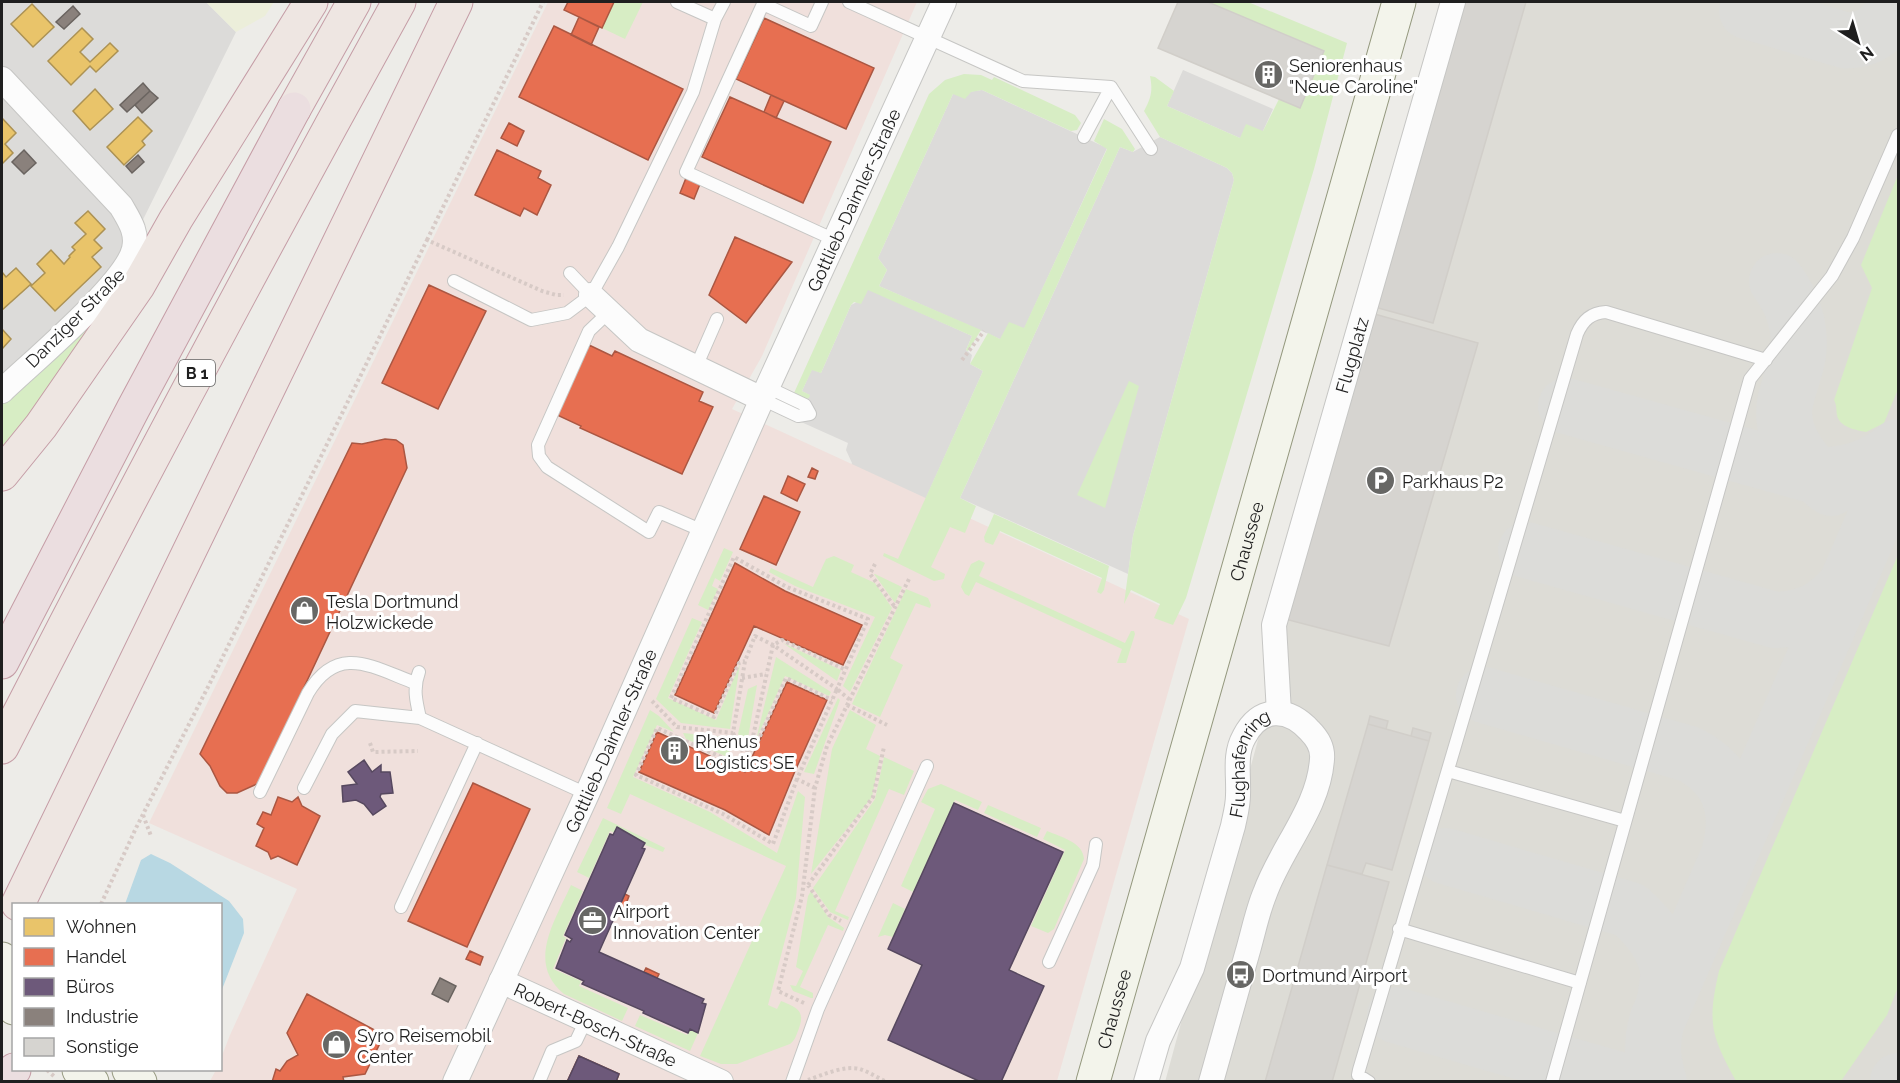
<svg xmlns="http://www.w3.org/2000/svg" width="1900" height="1083" font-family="Raleway,sans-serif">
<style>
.residential{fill:#dcdbd9}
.commercial{fill:#f0e0dc}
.airport{fill:#dddcd6}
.farmland{fill:#eceeda}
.grass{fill:#d7edc4}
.water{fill:#b8d8e3}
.homes{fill:#e9c46a;stroke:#ac9254;stroke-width:1.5}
.shops{fill:#e76f51;stroke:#ab5742;stroke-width:1.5}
.offices{fill:#6d597a;stroke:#56485f;stroke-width:1.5}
.industry{fill:#8a817c;stroke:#6a6460;stroke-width:1.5}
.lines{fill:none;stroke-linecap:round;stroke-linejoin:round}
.taxiway{stroke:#dcdcd9;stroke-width:56}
.building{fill:#d6d4d0;stroke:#d1cec9;stroke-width:1.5}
.service-casing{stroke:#c6c6c4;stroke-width:14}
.minor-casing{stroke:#c6c6c4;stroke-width:26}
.secondary-casing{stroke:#94987e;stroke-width:35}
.trunk-casing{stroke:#c59da6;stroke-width:35}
.motorway-casing{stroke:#c59da6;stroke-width:35}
.path{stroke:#d7cac6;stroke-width:4;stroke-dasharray:3 3;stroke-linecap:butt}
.service{stroke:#fcfcfc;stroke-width:12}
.minor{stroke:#fcfcfc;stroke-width:24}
.secondary{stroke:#f3f4eb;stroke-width:33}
.trunk{stroke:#eee6e2;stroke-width:33}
.motorway{stroke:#ebdee0;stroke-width:33}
.labels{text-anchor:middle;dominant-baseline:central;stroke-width:6;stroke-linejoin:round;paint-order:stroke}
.shield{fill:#fff;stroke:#626262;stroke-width:1.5}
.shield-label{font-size:16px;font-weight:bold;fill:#1f1f1f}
.poi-label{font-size:18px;fill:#1f1f1f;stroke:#fff;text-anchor:start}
.street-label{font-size:18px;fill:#1f1f1f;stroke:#fff}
</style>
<rect width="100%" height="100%" fill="#edece8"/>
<path class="residential" d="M2,2H206L236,32L123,260L2,378Z
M1183,70L1273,109L1263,131L1240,138L1167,106Z
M982,90L1107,148L1024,329L1000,339L879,286L887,270L878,258L953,94Z
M1160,137L1227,168L1232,173L1234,180L1133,536L1128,574L960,498L1120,147L1133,152Z
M868,289L972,336L966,350L972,355L970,364L983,371L898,560L823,525L852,463L846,450L848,443L790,417L800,396L809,395L802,391L812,369L821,373L851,305L857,302Z"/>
<path class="commercial" d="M548,2H917L762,356L732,409L1189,619L1057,1081H210L216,1070H220L221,1058L230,1035L297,889L149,823Z"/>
<path class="airport" d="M1458,2H1898V1081L1165,1082L1268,703L1274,625Z"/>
<path class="farmland" d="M206,2H274L265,16L236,32Z"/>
<path class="grass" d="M614,2H643L625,39L602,28Z
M1208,2H1248L1347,43L1314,169L1186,598L1173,625L1154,618L1160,604L1131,590L1124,604L1133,536L1234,180L1232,173L1227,168L1160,137L1144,111C1151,98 1153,91 1150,76L1155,77L1174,91L1167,106L1240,138L1246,124L1263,131L1279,99L1324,51Z
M964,74L981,75L992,80L994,77L1075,115L1081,123L1077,130L1071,131L982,90L971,92L965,99L953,94L878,258L887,270L879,286L981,330L968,351L966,350L972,336L868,290L861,304L854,302L851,305L821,373L812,370L802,391L810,395L809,398L806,399L794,393L929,94L945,80Z
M1104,119L1122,129L1135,149L1133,152L1120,147L960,498L976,506L965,533L950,527L931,567L945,574L944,579L934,581L883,556L884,553L898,559L983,371L970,364L988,333L1000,339L1009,322L1024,328L1107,149L1094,141Z
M1898,175V389L1884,423L1866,432C1856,430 1839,427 1837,415C1836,409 1837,406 1834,400L1872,288L1861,265Z
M105,307L2,453V405Z
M1129,381L1139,386L1105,508L1077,495Z
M994,514L1109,566L1104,590L1101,594L1097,592L1102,578L1000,531L993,545L985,542L984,537Z
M724,548L733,552L720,581L715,578L712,586L718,589L708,610L698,605Z
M1898,555V987L1887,1015L1841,1081H1736C1711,1035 1707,1023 1719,971Z
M834,556L854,565L851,572L875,583L892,608L850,692L843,686L875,617L795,586L769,572L771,568L813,587L826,559Z
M979,560L985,563L979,576L1125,643L1131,631H1134L1135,634L1126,663H1117L1122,649L976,582L969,596L965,594L961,587L962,584L971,564Z
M875,574L902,587L895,603L874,574Z
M906,589L928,598L931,605L930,608L916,603L890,658L903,665L880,717L852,704Z
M692,618L702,622L668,698L716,720L740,664L730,729L681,723L656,699Z
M783,643L841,670L837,681Z
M776,657L831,692L829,696L785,676L756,740Z
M757,685L747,744L738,734L748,689Z
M838,698L840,700L814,774L804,772Z
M650,710L659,716L674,732L657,725L633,777L710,812L777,853L798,791L805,797L796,898L768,1005L777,1009L781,1001C798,1008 806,1011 798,1031C796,1036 795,1040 790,1044L737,1064H721L700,1056L786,866L630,794L621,814L607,808Z
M850,710L876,725L866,749L880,756L872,797L811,874L832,749Z
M683,733L724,737L732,759L686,739Z
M884,757L914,771L904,795L889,789L835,911L849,917L848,920L830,912L813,888L875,799Z
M941,784L982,802L978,810L955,800L913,892L901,886L935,809L921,802L928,789Z
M988,805L1041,828L1037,837L984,813Z
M603,818L665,848L663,852L610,831L589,878L577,872Z
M1047,831C1061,837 1083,842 1084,859L1054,929L1048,933L1031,926L1065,850L1043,839Z
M571,885L583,891L563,936L566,938L553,969L581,981L579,986L628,1008L622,1021L564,994C526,963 555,921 571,885Z
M811,891L828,917L844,928L843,931L828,925L800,987L813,993V998H811L793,991L790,985L796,986L803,971L796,967L808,896Z
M893,903L905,909L893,937L885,935L878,937Z
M640,1015L687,1035L690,1029L698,1033L690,1051L635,1026Z"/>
<path class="water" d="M151,854L170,863L229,901L243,919L244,933L221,992L220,904H125L141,860Z"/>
<path class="homes" d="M32,4L54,27L33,47L11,24Z
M82,28L93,39L80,52L90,62L110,43L118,51L96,72L90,66L71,85L48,61Z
M95,89L113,109L90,130L73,111Z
M138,117L152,131L142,141L145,145L124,165L107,147Z
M2,118L16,133L5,144L13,153L2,164Z
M88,211L105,229L94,240L102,248L92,257L101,267L55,311L31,286L45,273L37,264L51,250L64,264L70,257L69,256L75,250L72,247L86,234L75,223Z
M16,268L31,284L2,310V272L6,277Z
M2,329L11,339L2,349Z"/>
<path class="shops" d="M568,2H614L602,28L564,10Z
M579,17L599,27L591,45L571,35Z
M764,18L874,68L846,129L736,79Z
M554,26L683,89L648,160L519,97Z
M771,95L784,101L776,118L764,112Z
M730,97L831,142L803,203L702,157Z
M509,123L524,131L517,146L501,138Z
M497,150L541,171L538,178L551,185L537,215L524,208L520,216L475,195Z
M686,178L700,184L694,199L680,193Z
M735,237L792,262L746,323L709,295Z
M429,285L486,311L438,409L382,383Z
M589,345L612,356L615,351L703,392L699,401L713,407L682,474L580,428L581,426L557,415Z
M385,439L396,440L403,445L407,468L259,783L237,793H227L220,786L210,766L200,754L352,443L362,444Z
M812,468L818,471L815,479L808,477Z
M788,476L805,484L797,501L781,493Z
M764,496L800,512L776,565L740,549Z
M735,563L785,591L862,625L843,665L754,626L714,713L675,695Z
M787,682L827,700L795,771L769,835L725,810L639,772L657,732L745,772Z
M473,783L530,809L467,947L408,921Z
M278,797L292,802L298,797L302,806L320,816L297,865L278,856L271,859L268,852L256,846L264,828L257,824L263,812L271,815Z
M625,894L629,896L624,909L619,907Z
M470,951L483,957L480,965L466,959Z
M646,968L659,974L657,978L644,972Z
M307,994L384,1035L365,1074L343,1077L344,1082H272L276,1069L280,1071L287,1061L298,1055L287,1033Z
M579,1056L619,1074L616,1082H567Z"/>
<path class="offices" d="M364,760L372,772L381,765V772H390L393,793L381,794L380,797L386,806L373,815L364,804L356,800L343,802L342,786L357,784L348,772Z
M954,803L1063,852L1009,970L1044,986L1001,1082H981L888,1040L922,965L888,949Z
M617,827L645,843L642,848L645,849L599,952L704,999L702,1003L706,1004L698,1033L690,1029L688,1033L643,1013L644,1011L582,984L584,981L556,968L567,940L570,942L572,939L565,935L610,834L613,835Z
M579,1056L619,1074L616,1082H567Z"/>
<path class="industry" d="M73,6L80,14L64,29L56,22Z
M143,83L150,91L127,112L120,105Z
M150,91L158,98L142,113L135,105Z
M24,150L36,163L24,174L12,162Z
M138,155L144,162L132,173L126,166Z
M440,978L456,986L448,1002L432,994Z"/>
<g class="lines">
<path class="taxiway" d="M1747,11L1844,40C1871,42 1888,25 1898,2
M1777,281C1792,301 1802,328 1798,354C1796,370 1788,387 1785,403C1779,437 1806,469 1831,488
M1566,406L1816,476C1847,475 1874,468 1898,447
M1526,550L1775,620C1807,619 1826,609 1846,585
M1484,695L1689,754C1728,774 1741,807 1730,850
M1445,856L1630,910C1648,926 1664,945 1668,970C1669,980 1666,993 1664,1004
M1395,1015L1626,1082
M1659,1082C1652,1060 1651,1043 1657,1021L1898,465
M1898,1082V1081"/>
</g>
<path class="building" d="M1178,2H1208L1324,51L1300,108L1158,48Z
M1459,2H1526L1433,323L1371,306Z
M1371,313L1478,343L1389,646L1285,619Z
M1370,716L1388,721L1386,729L1368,724Z
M1368,724L1429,741L1392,870L1366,863L1362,874L1327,865Z
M1413,728L1431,733L1429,741L1411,736Z
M1327,865L1389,882L1332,1082H1265Z"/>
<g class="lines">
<defs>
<path id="service" d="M677,2L715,19
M822,2L811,26L763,4L686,172L835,240
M849,2L1023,81L1111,87
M1111,87L1151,149
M1084,137L1111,87
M570,273L591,295
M454,281L531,320L567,313L591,295L618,247L693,92L715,19L724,2
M609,312L589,331L538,445L539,456L547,467L649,532L659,512L703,531
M696,367L717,319
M762,399L798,416L810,414L805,405L767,387
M419,672C413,688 416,701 420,718
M1448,771L1625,821
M304,788L332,734L355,711L420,718L587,794
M260,792L308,693C338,643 372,667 415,683
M401,907L477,743
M1399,929L1580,983
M1049,962L1093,865L1096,844
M539,1082L552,1051L576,1041L586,1020
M792,1082L818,1009L927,766
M1369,1082L1358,1075L1359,1070L1577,334C1583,320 1591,313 1606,312L1766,360
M1552,1082L1750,379L1832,276L1853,238L1898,135"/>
<g id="minor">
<path d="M2,79L121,206C129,220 138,232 134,249C126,284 31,363 2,391"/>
<path d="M591,295L639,340L762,399"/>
<path id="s1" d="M1279,713L1274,625L1453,2"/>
<path id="s2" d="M501,981L721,1082"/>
<path id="s3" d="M455,1082L587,794L762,399L944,2"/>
<path id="s4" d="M1146,1082L1158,1041L1192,968L1233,826C1235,816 1238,806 1238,795C1239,775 1234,755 1244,737C1260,706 1288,707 1310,731C1318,739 1323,748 1322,759C1319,808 1281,848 1265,893C1257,912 1253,934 1247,954C1235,997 1223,1039 1211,1082"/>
</g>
<g id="secondary">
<path d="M2,959L14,970"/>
<path d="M2,997L14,1008"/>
<path d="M79,1070L92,1082"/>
<path d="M129,1070L140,1082"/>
<path id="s5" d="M1093,1082L1399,2"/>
</g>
<path id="trunk" d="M294,109L354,2
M2,474L41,426L138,286L176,219L311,2
M2,747C130,497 263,248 399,2
M18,904L456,2"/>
<path id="motorway" d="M2,662L133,409L294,109
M4,1082L14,1070"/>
</defs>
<use href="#service" class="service-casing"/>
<use href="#minor" class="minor-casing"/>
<use href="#secondary" class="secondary-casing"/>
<use href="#trunk" class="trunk-casing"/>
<use href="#motorway" class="motorway-casing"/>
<path class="path" d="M427,240L543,2
M962,360L984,331
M875,564L870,574L895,607
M742,678L766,674
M652,701L677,727L733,733L745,661L755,636L773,645L837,689L868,619L787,587L734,557L671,698L714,717L739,663L745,661
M847,705L887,725
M733,733L745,756L752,741L773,645L782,640L846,670
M370,743L373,752L418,751
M797,779L773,844L723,814L636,775L657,728L732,762L745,756L757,743L786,678L832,700
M815,788L797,779L837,689L850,700
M143,815L151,836
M808,885L873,797L884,747
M808,885L829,915L841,921
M101,904L136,828L210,683L427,240L542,291L556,295H564
M804,1003L778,991L802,896L815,788L827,746L909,579
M47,1070L55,1077
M808,1080C822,1075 845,1065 860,1069C869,1072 878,1078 887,1082"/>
<use href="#service" class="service"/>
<use href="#minor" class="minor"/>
<use href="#secondary" class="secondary"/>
<use href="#trunk" class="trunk"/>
<use href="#motorway" class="motorway"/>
</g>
<defs>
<symbol id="building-disc" viewBox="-11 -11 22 22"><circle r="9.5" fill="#676765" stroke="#fff"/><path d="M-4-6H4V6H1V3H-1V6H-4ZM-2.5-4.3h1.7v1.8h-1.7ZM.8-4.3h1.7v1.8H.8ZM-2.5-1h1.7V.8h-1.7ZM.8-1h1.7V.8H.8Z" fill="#fff"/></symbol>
<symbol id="parking-disc" viewBox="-11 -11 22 22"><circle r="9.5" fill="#676765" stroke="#fff"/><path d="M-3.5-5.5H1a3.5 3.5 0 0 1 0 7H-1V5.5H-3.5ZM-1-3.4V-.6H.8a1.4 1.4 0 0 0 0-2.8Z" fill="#fff"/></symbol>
<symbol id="shop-disc" viewBox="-11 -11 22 22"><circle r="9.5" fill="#676765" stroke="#fff"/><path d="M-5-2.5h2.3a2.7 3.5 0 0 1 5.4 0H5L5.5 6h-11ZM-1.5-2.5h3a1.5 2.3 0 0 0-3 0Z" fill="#fff"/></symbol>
<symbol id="office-disc" viewBox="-11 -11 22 22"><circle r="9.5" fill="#676765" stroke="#fff"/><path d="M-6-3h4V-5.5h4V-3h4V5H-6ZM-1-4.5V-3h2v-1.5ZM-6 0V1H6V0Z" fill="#fff"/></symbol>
<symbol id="bus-disc" viewBox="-11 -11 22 22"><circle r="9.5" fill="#676765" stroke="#fff"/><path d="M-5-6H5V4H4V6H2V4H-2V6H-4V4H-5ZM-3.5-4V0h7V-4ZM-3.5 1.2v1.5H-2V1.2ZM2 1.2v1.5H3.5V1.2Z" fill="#fff"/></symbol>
</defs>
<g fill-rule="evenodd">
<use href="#building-disc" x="1252" y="58" width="33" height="33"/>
<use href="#parking-disc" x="1364" y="464" width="33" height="33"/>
<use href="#shop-disc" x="288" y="594" width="33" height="33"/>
<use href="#building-disc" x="658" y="734" width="33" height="33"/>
<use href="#office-disc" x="576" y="904" width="33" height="33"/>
<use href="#bus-disc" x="1224" y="958" width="33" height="33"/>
<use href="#shop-disc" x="320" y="1028" width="33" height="33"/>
</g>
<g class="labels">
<rect class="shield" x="179" y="360" width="36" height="26" rx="4.5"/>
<g class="shield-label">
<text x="197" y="373">B 1</text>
</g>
<g class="poi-label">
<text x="1289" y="65">Seniorenhaus<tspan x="1289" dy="21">"Neue Caroline"</tspan></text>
<text x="1402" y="481">Parkhaus P2</text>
<text x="326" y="601">Tesla Dortmund<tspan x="326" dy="21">Holzwickede</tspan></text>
<text x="695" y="741">Rhenus<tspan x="695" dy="21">Logistics SE</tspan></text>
<text x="613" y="911">Airport<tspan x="613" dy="21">Innovation Center</tspan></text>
<text x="1262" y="975">Dortmund Airport</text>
<text x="357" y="1035">Syro Reisemobil<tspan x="357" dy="21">Center</tspan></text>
</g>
<g class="street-label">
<text stroke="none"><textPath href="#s3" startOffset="968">Gottlieb-Daimler-Straße</textPath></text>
<text transform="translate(75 318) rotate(-45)">Danziger Straße</text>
<text stroke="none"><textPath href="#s1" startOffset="369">Flugplatz</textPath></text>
<text stroke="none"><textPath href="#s5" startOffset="562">Chaussee</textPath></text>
<text stroke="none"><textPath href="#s3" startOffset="375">Gottlieb-Daimler-Straße</textPath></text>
<text stroke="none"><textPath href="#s4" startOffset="338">Flughafenring</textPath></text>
<text stroke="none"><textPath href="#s5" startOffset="76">Chaussee</textPath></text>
<text stroke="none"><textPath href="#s2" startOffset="104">Robert-Bosch-Straße</textPath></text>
</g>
</g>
<rect width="1900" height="1083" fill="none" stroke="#1f1f1f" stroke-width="6"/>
<rect x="12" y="903" width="210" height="168" fill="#ffffff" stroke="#a5a5a5" stroke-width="1.5"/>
<rect x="24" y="918" width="30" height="18" fill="#e9c46a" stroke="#a5a5a5" stroke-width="1.5"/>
<text x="66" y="933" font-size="18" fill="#1f1f1f">Wohnen</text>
<rect x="24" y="948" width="30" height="18" fill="#e76f51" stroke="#a5a5a5" stroke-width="1.5"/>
<text x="66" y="963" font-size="18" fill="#1f1f1f">Handel</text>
<rect x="24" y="978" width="30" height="18" fill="#6d597a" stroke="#a5a5a5" stroke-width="1.5"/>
<text x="66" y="993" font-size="18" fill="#1f1f1f">Büros</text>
<rect x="24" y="1008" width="30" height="18" fill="#8a817c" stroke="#a5a5a5" stroke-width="1.5"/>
<text x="66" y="1023" font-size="18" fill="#1f1f1f">Industrie</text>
<rect x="24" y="1038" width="30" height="18" fill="#d6d4d0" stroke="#a5a5a5" stroke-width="1.5"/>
<text x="66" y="1053" font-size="18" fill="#1f1f1f">Sonstige</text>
<g transform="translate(1858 42) rotate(143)" stroke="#ffffff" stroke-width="4.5" paint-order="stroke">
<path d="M0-4.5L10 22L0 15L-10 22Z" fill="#1f1f1f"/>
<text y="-9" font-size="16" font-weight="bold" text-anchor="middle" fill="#1f1f1f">N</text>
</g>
</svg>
